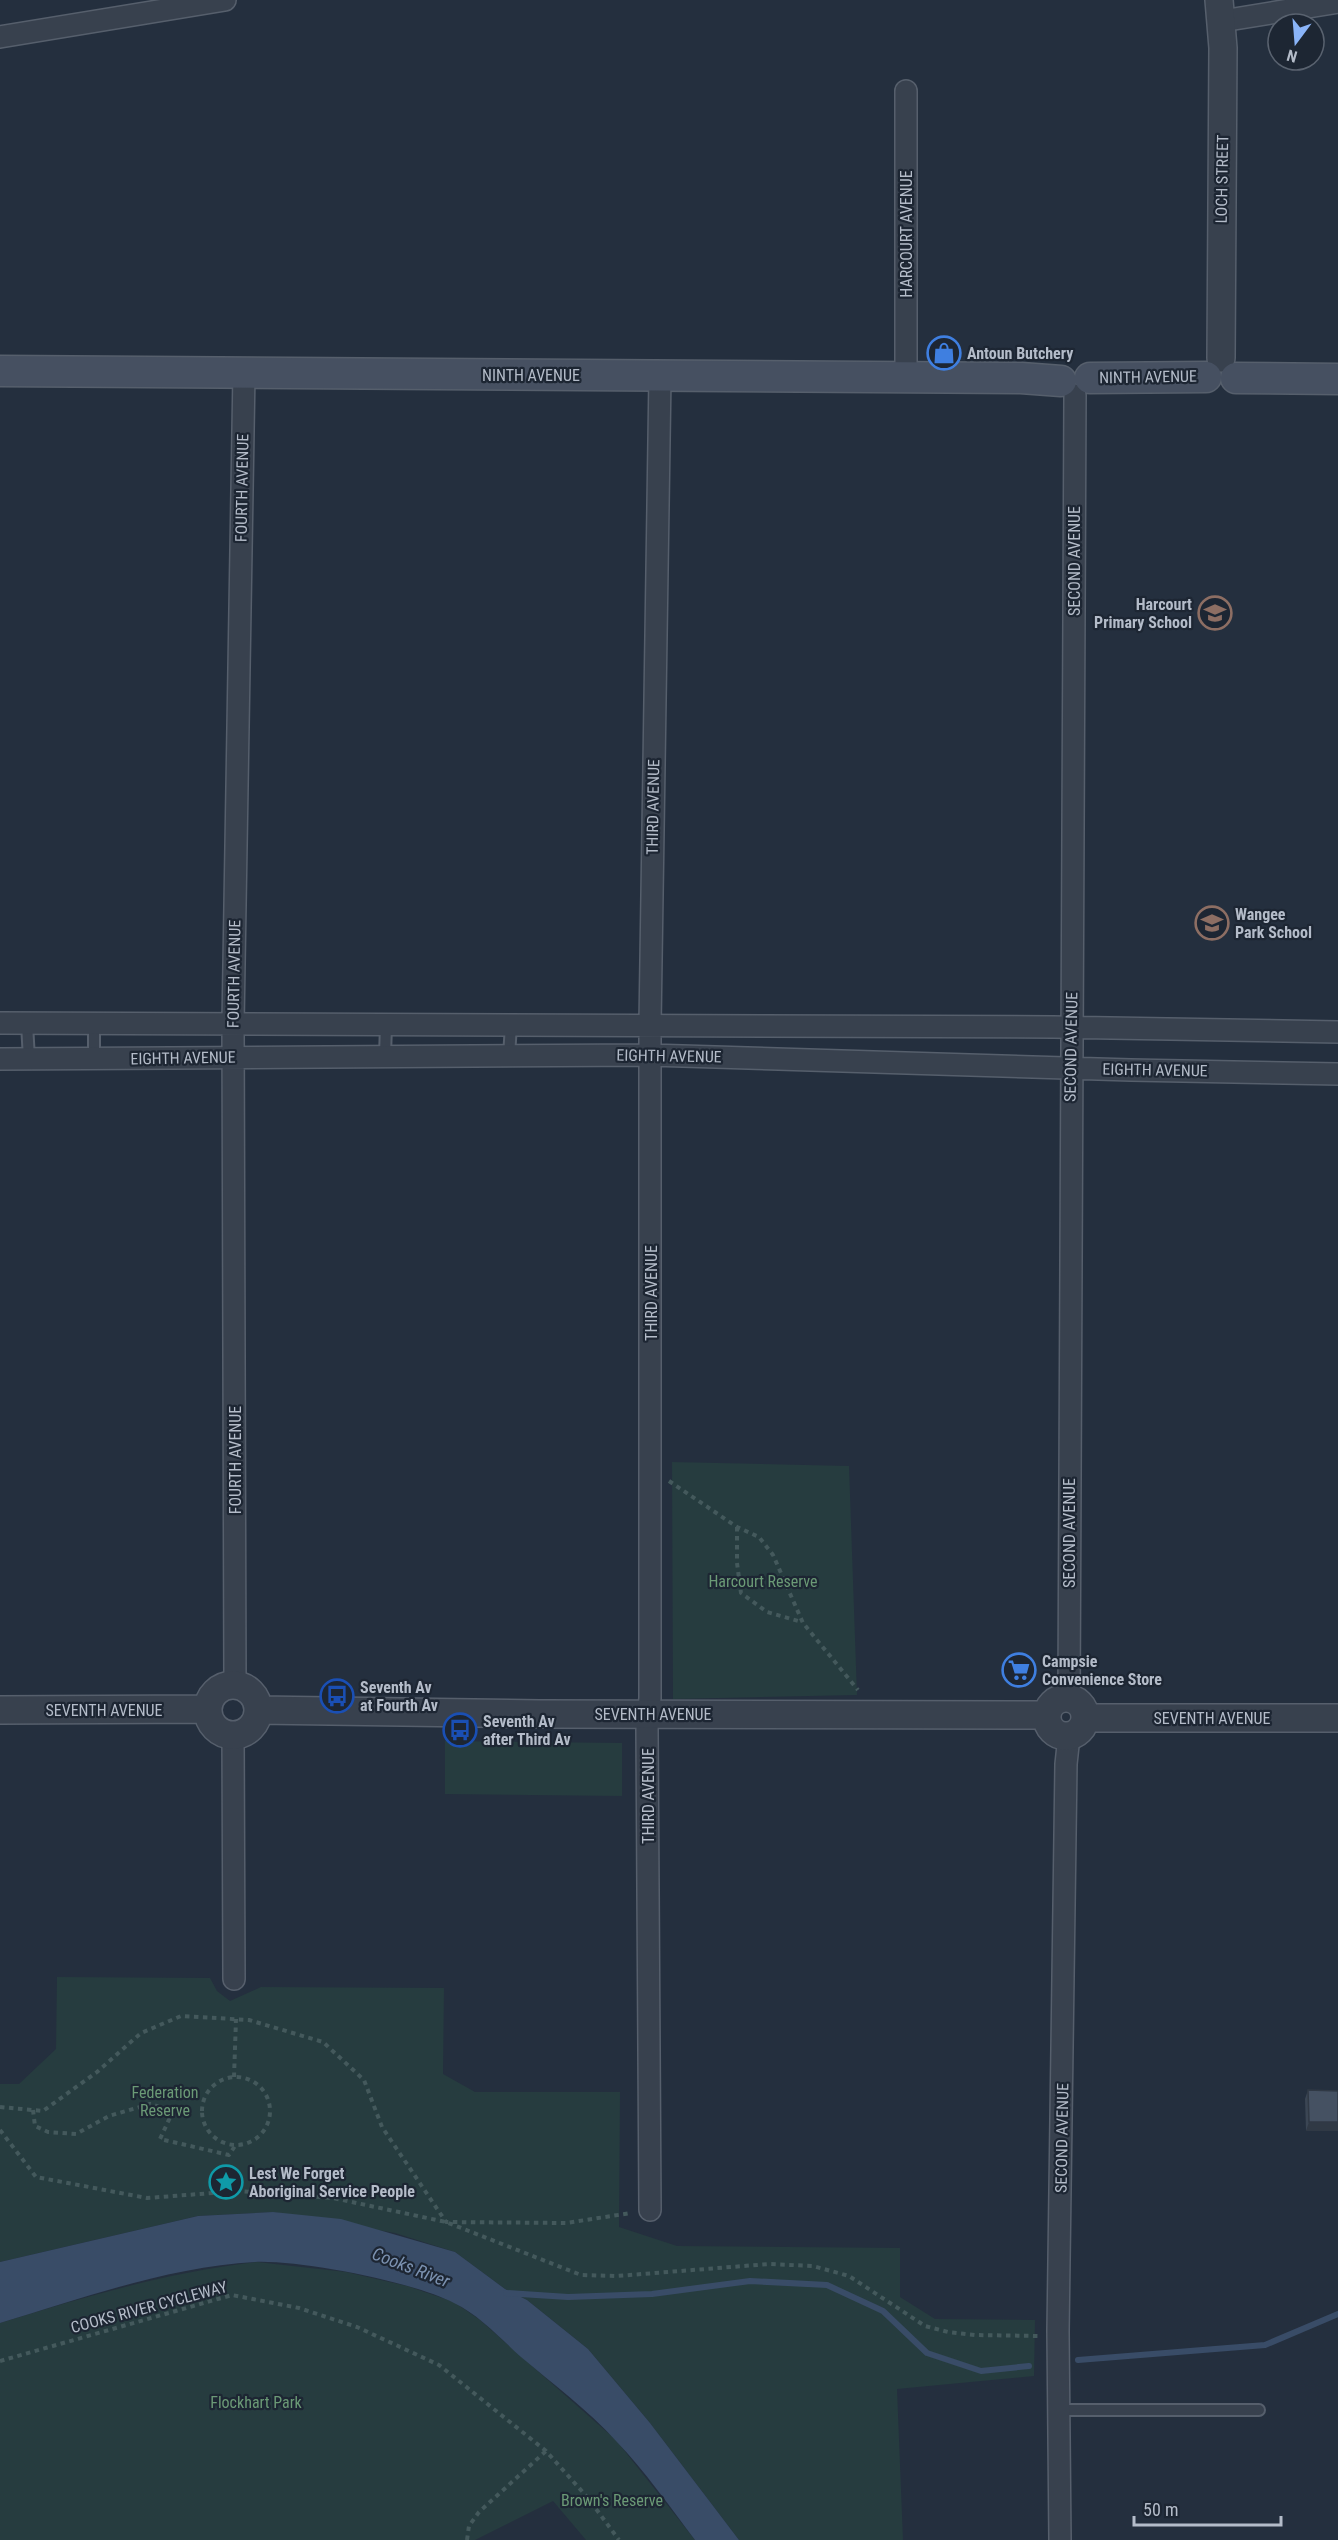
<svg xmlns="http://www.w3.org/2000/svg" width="1338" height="2540" font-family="'Roboto Condensed',sans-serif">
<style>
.green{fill:#263c3f}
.water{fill:#394c67}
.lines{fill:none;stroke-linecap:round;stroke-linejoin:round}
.stream{stroke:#394c67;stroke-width:6}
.service-casing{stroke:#565f6c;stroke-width:14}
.minor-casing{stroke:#565f6c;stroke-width:24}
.tertiary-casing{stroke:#565f6c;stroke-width:30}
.secondary-casing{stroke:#565f6c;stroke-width:33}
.path{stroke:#44595c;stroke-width:4;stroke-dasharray:4.5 4.5;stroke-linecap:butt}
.service{stroke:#38414e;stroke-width:10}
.minor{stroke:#38414e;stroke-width:21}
.tertiary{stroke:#38414e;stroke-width:27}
.secondary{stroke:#465061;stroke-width:30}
.wall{fill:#3b4654}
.shaded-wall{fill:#303945}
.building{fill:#455162;stroke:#303945;stroke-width:1.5}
.labels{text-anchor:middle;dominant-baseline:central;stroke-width:4.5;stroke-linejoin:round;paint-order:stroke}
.street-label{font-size:16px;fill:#b4bcc9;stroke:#1d2633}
.poi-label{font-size:16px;font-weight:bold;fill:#b4bcc9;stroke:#1d2633;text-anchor:start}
.park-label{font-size:16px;fill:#6b9a76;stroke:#1d2633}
.water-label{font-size:18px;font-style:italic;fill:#7c92b1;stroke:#1d2633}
</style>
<rect width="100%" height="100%" fill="#242f3e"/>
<path class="green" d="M672,1462L849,1466L857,1695L673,1699Z
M445,1741L622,1743V1796L445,1794Z
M57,1977L210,1978L217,1991L230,2001L261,1987L444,1988L443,2074L475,2092H620L619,2227L677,2246L900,2248V2297L935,2319L1035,2320L1034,2376L897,2389L903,2540H739L650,2423L588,2349L527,2300L505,2289L455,2252L395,2233L273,2212L198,2216L0,2262V2084H19L56,2049Z
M257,2262L346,2272L407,2286L454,2302L480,2320L616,2440L695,2540H586L553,2501L475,2540H0V2323C84,2297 169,2272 257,2262Z"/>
<path class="water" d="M273,2212L341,2219L455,2252L505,2289L527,2300L588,2349L650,2423L739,2540H695C670,2507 645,2471 616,2441C588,2410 553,2384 521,2357C500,2338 479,2315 454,2303C414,2282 301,2260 255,2262C172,2266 79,2299 0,2323V2262L198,2216Z"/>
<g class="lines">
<path class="stream" d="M506,2293L568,2297L652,2294L750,2281L827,2285L883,2311L927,2353L981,2371L1029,2366
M1078,2360L1265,2345L1338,2314"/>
<defs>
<path id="service" d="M27,1024L29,1059
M385,1056L386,1025
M509,1056L511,1025
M94,1059V1024
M1059,2410H1259"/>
<path id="minor" d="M1222,21L1338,2
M0,37L225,0
M906,91V378
M0,1023L1053,1027L1338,1032
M0,1059L650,1055L1131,1070L1338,1074
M235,1685L233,1024L244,372
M1069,1698L1075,395
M233,1734L234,1979
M650,2210L647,1729L650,1698V1025L660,376
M1060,2540L1058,2332L1066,1764L1069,1736"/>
<path id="tertiary" d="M1219,0L1223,48L1221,358
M208 1710a25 25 0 1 1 50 0a25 25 0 1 1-50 0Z
M1047 1717a19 19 0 1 1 38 0a19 19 0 1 1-38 0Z
M0,1710L208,1709
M258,1710L540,1714L1047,1715
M1086,1718H1338"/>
<path id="secondary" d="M0,371L1021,378L1061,381
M1090,378L1206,377
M1236,378L1338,379"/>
</defs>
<use href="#service" class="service-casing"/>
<use href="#minor" class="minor-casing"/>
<use href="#tertiary" class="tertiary-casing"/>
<use href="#secondary" class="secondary-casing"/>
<path class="path" d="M669,1481L737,1527L759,1537L773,1555L803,1623L858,1690
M737,1527V1563L741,1593L767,1612L802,1622
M202 2111a34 34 0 1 1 68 0a34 34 0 1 1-68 0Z
M234,2077L236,2019
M0,2107L43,2111L97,2072L141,2033L181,2016L249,2020L323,2042L364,2080L382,2127L446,2222L566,2223L631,2213
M33,2110L35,2126L48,2132L76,2134L109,2116L150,2104L173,2111L160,2139L229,2155L235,2146
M0,2130L36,2177L147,2198L239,2191L333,2198L446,2222L581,2275L617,2276L769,2264L813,2266L849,2276L925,2326L948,2332L975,2335L1039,2336
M0,2361L232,2295L299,2308L357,2327L439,2365L546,2451L588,2498L619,2540
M467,2540L469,2526L479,2512L546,2451"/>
<use href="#service" class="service"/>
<use href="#minor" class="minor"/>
<use href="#tertiary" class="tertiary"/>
<use href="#secondary" class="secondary"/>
</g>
<path class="wall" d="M1308,2090L1338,2091L1306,2131L1305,2099Z"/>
<path class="shaded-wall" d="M1309,2122H1338V2131H1306Z"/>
<path class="building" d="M1308,2090L1338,2091V2122H1309Z"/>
<defs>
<symbol id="shop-ring" viewBox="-11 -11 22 22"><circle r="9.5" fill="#1d2633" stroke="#3f7fe0" stroke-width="1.5"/><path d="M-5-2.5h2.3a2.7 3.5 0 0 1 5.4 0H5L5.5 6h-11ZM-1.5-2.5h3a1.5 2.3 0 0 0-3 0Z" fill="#3f7fe0"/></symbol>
<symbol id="school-ring" viewBox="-11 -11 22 22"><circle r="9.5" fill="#1d2633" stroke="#8d6e63" stroke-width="1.5"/><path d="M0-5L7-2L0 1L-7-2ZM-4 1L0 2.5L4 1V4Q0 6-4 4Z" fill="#8d6e63"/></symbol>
<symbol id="supermarket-ring" viewBox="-11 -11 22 22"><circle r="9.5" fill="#1d2633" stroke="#3f7fe0" stroke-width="1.5"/><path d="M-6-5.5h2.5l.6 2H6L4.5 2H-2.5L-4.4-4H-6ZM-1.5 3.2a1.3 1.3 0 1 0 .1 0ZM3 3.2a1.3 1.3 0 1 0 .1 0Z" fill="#3f7fe0"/></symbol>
<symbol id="bus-ring" viewBox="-11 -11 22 22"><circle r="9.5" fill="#1d2633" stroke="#1a4fb4" stroke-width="1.5"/><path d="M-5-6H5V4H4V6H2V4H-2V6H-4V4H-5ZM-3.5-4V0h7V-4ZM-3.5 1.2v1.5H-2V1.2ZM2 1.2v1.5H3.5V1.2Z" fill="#1a4fb4"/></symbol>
<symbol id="sight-ring" viewBox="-11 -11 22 22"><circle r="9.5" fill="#1d2633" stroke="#0f9aa8" stroke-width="1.5"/><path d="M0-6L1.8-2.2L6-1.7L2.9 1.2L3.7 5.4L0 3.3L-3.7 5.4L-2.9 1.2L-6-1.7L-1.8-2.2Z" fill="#0f9aa8"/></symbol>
</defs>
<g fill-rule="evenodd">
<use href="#shop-ring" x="925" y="334" width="38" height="38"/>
<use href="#school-ring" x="1196" y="594" width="38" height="38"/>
<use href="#school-ring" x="1193" y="904" width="38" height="38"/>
<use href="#supermarket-ring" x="1000" y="1651" width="38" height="38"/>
<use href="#bus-ring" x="318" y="1677" width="38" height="38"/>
<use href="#bus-ring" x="441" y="1711" width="38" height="38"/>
<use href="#sight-ring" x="207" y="2163" width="38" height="38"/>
</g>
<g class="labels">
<g class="street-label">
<text transform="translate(1222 179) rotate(-89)">LOCH STREET</text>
<text transform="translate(906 234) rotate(-90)">HARCOURT AVENUE</text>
<text x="531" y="375">NINTH AVENUE</text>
<text transform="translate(1148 377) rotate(-1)">NINTH AVENUE</text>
<text transform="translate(242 488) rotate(-89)">FOURTH AVENUE</text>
<text transform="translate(1074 561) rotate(-90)">SECOND AVENUE</text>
<text transform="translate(653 807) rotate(-89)">THIRD AVENUE</text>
<text transform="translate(234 974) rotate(-89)">FOURTH AVENUE</text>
<text transform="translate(1071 1047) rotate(-89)">SECOND AVENUE</text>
<text transform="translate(669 1056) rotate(1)">EIGHTH AVENUE</text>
<text transform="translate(183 1058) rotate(-1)">EIGHTH AVENUE</text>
<text transform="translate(1155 1070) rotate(1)">EIGHTH AVENUE</text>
<text transform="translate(651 1293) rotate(-90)">THIRD AVENUE</text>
<text transform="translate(235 1460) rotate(-90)">FOURTH AVENUE</text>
<text transform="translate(1069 1533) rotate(-90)">SECOND AVENUE</text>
<text x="104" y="1710">SEVENTH AVENUE</text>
<text x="653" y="1714">SEVENTH AVENUE</text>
<text x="1212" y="1718">SEVENTH AVENUE</text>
<text transform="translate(648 1796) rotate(-90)">THIRD AVENUE</text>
<text transform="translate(1062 2138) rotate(-89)">SECOND AVENUE</text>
<text transform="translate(149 2307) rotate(-15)">COOKS RIVER CYCLEWAY</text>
</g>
<g class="poi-label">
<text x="967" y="353">Antoun Butchery</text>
<text x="1192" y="604" text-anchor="end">Harcourt<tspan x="1192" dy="18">Primary School</tspan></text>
<text x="1235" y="914">Wangee<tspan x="1235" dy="18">Park School</tspan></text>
<text x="1042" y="1661">Campsie<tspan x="1042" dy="18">Convenience Store</tspan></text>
<text x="360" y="1687">Seventh Av<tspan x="360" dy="18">at Fourth Av</tspan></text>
<text x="483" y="1721">Seventh Av<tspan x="483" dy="18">after Third Av</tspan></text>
<text x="249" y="2173">Lest We Forget<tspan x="249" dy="18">Aboriginal Service People</tspan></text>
</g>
<g class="park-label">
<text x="763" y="1581">Harcourt Reserve</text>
<text x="165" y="2092">Federation<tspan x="165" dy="18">Reserve</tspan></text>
<text x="256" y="2402">Flockhart Park</text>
<text x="612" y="2500">Brown's Reserve</text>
</g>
<g class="water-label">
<text transform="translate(411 2267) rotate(21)">Cooks River</text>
</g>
</g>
<g transform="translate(1296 42) rotate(196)"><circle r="28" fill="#1d2633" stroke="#59626f" stroke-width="1.5"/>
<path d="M0-4.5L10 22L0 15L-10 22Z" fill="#8ab4f8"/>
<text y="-9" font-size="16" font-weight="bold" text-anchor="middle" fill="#b4bcc9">N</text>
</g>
<path d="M1134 2516v9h147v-9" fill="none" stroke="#b4bcc9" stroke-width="3"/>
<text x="1143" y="2516" font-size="18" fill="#b4bcc9" stroke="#1d2633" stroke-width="4.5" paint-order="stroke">50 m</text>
</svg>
